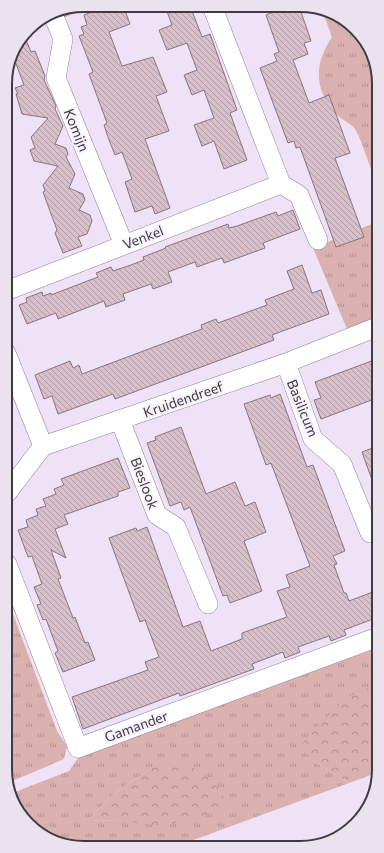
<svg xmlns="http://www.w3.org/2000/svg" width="384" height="853" font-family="Commissioner,sans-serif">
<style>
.grass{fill:url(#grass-tufts);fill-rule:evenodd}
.forest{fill:url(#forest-crowns)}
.building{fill:url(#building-back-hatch);stroke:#89757e}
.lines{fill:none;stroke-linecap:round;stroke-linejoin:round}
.minor-casing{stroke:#8e8395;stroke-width:20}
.minor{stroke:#fff;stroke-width:19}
.labels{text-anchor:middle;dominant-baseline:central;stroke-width:4;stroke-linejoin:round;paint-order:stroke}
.street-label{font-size:14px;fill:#3f3b42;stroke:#f9f2fd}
.rim{fill:none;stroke:#3f3b42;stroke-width:2}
</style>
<defs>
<pattern id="grass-tufts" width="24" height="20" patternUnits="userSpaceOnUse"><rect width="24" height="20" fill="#dab1ae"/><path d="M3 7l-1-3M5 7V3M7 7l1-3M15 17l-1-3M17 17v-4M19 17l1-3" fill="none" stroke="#b2918f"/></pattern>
<pattern id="forest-crowns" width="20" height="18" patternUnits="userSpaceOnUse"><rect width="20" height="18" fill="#dab1ae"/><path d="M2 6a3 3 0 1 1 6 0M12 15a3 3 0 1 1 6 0" fill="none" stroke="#b2918f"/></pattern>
<pattern id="building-back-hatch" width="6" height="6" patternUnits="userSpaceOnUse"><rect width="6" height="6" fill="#d7c0ca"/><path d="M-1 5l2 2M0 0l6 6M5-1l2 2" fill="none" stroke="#b09da6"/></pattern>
</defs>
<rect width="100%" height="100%" fill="#efe2f6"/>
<path class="grass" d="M84,5H100L62,18L59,10Z
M322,10L356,28L376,63L377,186C372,174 361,136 354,128C349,122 340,119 335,113C313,87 315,63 332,37Z
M377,222V317L347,329L313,248Z
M7,598L57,731L67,746L64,759L8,783Z
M378,648V684L312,760L349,783L177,846H117L87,844L69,847L32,828L10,794L69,771L78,758L86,754ZM152,768L122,821L88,820L113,794Z"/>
<path class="forest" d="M378,684L379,772L349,783L312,760L301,745L312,731L348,697Z
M176,761C205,772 215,777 228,806L205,815L163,826L122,821L88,820L113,794L152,768Z"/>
<path class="building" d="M110,5H123L130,24L109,32L122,66L153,57L167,92L156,96L169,131L145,139L170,208L155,214L152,206L135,212L125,182L132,179L122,152L115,155L109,140L104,125L107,123L89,74L93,72L79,36L84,34L81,27L87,25L84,15Z
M165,6H190L202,37L210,34L237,110L230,113L247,160L224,169L214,141L202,146L194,125L214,118L204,90L192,95L184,75L197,70L187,43L167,50L159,30L172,25Z
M273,6H299L311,41L304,43L308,54L293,60L309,103L329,95L350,153L335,158L364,237L336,247L300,147L296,148L294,141L288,143L260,68L277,61L274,54L279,52L266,15L275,11Z
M24,35L31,52L35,51L45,76L44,80L56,106L55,109L63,126L55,144L66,148L68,154L66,157L75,174L69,188L83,194L85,200L79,210L90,215L92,221L87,234L78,237L82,246L63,253L55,233L57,230L43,192L45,191L43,185L58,166L34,161L30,150L35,148L31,137L48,118L22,114L16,94H18L15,88L24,85L12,53L13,49Z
M293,210L300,229L263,243L265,248L224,263L222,258L197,267L195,262L168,272L172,282L153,289L151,284L123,294L125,300L106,307L104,301L58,319L56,313L27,324L19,305L27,302L26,298L42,292L43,296L51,293V295L98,277L96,273L111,267L113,271L128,266L144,260L143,257L166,248L165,247L228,224L229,228L237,226L276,212L278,216Z
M302,265L312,293L321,290L329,314L272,335L274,340L115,399L113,394L58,414L52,396L44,399L35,375L70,361L73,368L79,365L82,374L202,329L201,325L216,319L218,323L267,305L265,300L294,289L287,271Z
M377,359V398L321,419L314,400L321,398L315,382Z
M280,394L307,467L313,465L345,551L333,556L337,564L334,565L344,593H346L349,601L378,590V617L344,630L346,635L331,641L329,636L298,647L300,652L285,658L283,652L252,664L254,669L180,696L179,693L83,729L72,697L148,670L145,662L159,657L145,620L140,622L109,538L136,528L137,531L147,527L183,627L200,621L211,651L242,639V633L287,617L277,591L290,587L286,575L310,566L271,463L266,465L244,404L270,395L271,398Z
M181,427L206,494L235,482L245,506L255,502L266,532L244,541L262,591L230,603L227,595L223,596L190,507L184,510L181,502L170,506L147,443L156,440L155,437Z
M378,446V490L376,491L362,452Z
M118,458L130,488L118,492V496L64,515L68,524L55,529L66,558L51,550L61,578L58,579L73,618L75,617L85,643L88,642L95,660L63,672L55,653L58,651L46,619L43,620L37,605L41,604L34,587L42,584L32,556L28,557L18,530L28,527L26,520L38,515L36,509L46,506L43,499L56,494L54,489L64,485L61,479Z"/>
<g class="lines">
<defs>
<path id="minor" d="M52,12L63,39L56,78L124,245
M281,184L299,195L318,240
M6,291L281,184L212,6
M6,353L43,446
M286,363L313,439L342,464L370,533
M120,420L157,515L176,527L208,604
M7,493L43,446L286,363L377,327
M7,564L78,748L378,637"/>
</defs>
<use href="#minor" class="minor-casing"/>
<use href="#minor" class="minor"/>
</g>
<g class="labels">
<g class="street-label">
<text transform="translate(77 130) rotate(68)">Komijn</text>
<text transform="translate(143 237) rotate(-21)">Venkel</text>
<text transform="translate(183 399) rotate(-19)">Kruidendreef</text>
<text transform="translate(303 408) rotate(68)">Basilicum</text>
<text transform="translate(145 483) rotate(69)">Bieslook</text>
<text transform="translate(136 726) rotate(-20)">Gamander</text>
</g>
</g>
<path d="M0 0H384V853H0ZM84 12H300A72 72 0 0 1 372 84V769A72 72 0 0 1 300 841H84A72 72 0 0 1 12 769V84A72 72 0 0 1 84 12Z" fill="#eae3ee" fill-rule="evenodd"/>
<path class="rim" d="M84 12H300A72 72 0 0 1 372 84V769A72 72 0 0 1 300 841H84A72 72 0 0 1 12 769V84A72 72 0 0 1 84 12Z"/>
</svg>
